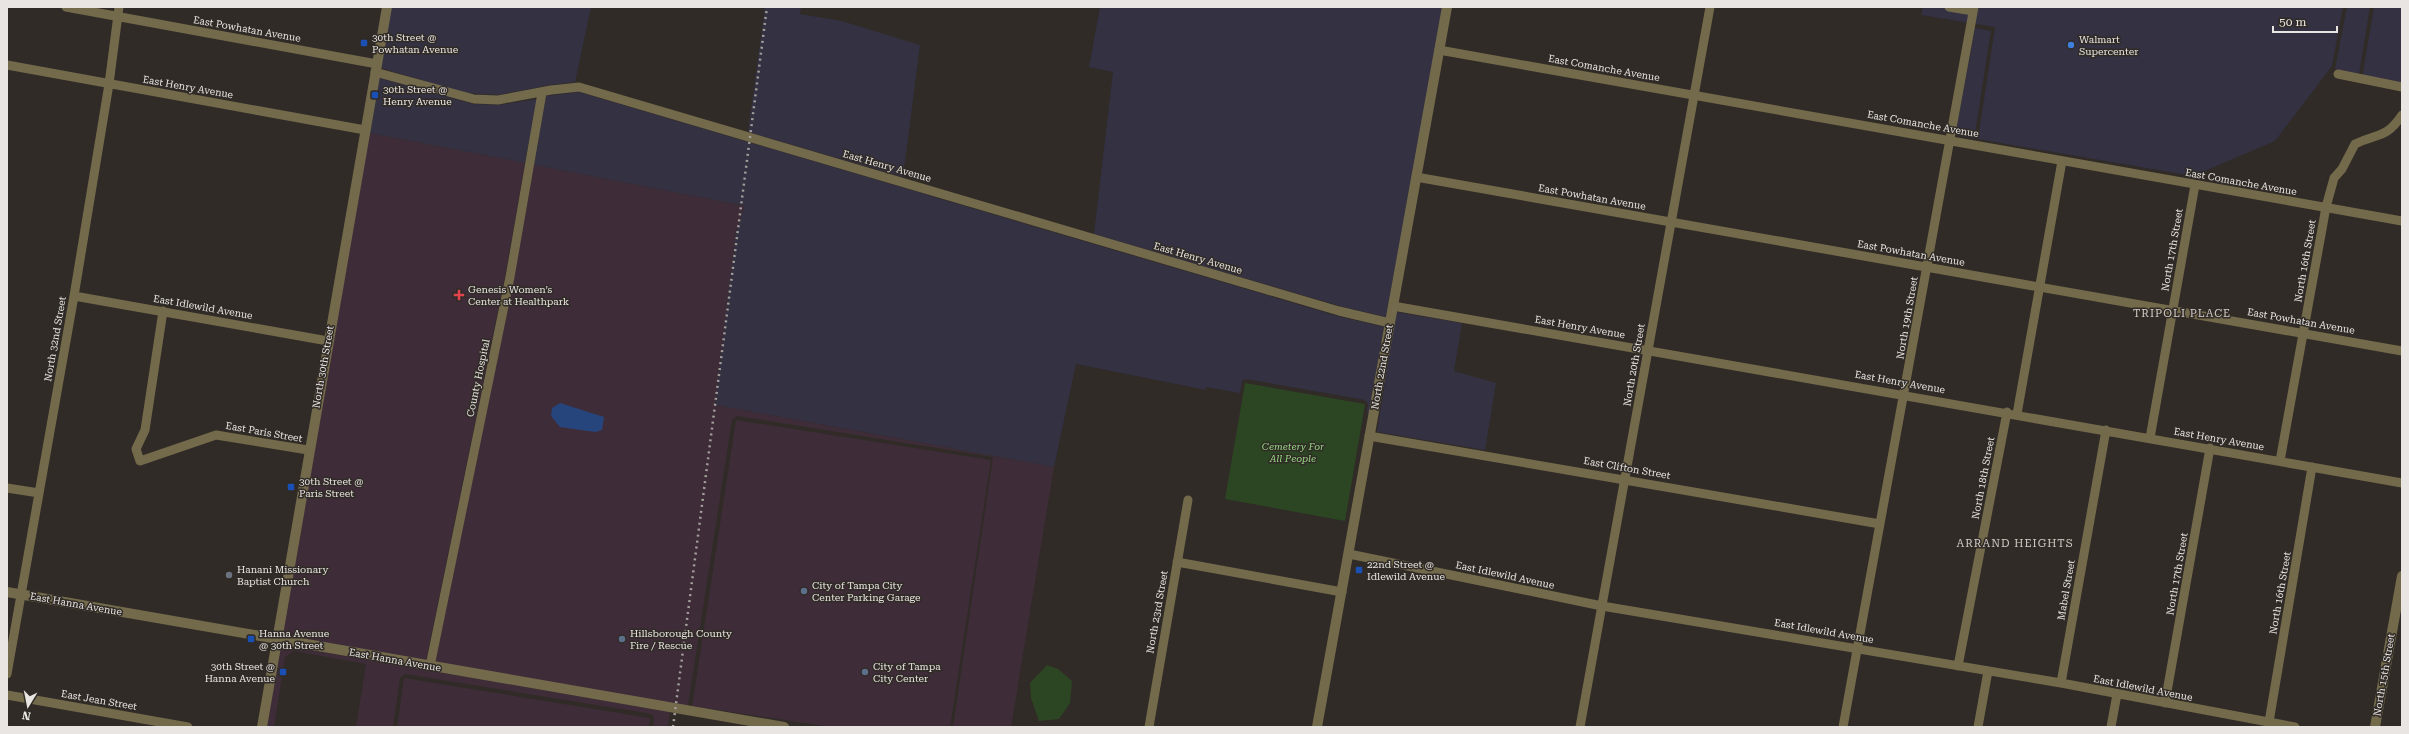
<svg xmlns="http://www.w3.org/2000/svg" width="2409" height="734" font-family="'Roboto Serif',serif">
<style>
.commercial{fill:#333142}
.industrial{fill:#3e2d38}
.green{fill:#2c4624}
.water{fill:#27457d}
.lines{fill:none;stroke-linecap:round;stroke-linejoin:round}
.minor{stroke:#73694b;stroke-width:9}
.tertiary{stroke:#73694b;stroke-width:10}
.rail{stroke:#a39f9b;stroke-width:2.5;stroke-dasharray:2 4;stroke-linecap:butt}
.transit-dot{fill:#1a4fb4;stroke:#302b26;stroke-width:1.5}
.shop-dot{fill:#3f7fe0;stroke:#302b26;stroke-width:1.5}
.health-dot{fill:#e0444e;stroke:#302b26;stroke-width:1.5}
.worship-dot{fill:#6b7280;stroke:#302b26;stroke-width:1.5}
.service-dot{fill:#5c6f8a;stroke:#302b26;stroke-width:1.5}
.labels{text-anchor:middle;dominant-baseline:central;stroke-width:3;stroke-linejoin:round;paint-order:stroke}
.street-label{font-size:10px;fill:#e9e5e2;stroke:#302b26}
.poi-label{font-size:10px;fill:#e9e5e2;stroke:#302b26;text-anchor:start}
.park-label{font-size:10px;font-style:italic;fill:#96d682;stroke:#302b26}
.neighbourhood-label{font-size:11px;letter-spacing:1px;fill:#d2cac5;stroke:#302b26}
</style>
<rect width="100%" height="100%" fill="#302b26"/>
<path class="commercial" d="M391,7H591L575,82L551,85L498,95L465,93L381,68Z
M765,7H801L800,14L842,21L920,45L903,177L748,132Z
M1100,7H1443L1386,317L1340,306L1094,234L1113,72L1089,67Z
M1923,7H2343L2332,66L2275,141L2193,176L1978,139L1995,27L1921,15Z
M2347,7H2370L2359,74L2335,69Z
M2374,7H2402V85L2362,78Z
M1975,28L1991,31L1974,139L1955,135Z
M379,78L473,104L499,105L537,99L525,163L369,133Z
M579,92L1337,316L1384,327L1369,414L1367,413L1368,404L1365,400L1246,379L1242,381L1240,393L1205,387L1206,390L1076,364L1054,467L715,405L736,231L745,206L534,165L546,96Z
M1396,312L1462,323L1454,371L1496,383L1485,450L1377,432Z"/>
<path class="industrial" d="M369,133L525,163L505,276L426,661L283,635Z
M534,165L745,206L736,231L715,405L1054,467L1011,727H953L993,457L737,416L732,420L688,706L435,662L514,278Z
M736,420L991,460L950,727H831L692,706Z
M281,645L670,712L668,727H653L654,719L652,714L405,674L400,678L393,727H356L366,664L294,651L285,657L274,727H266Z
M404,678L650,718L649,727H397Z"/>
<path class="green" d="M1245,383L1365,404L1345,521L1225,499Z
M1047,665L1058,669L1072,681L1070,703L1059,719L1039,721L1031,698L1030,683Z"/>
<path class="water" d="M560,403L604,417L602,430L595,432L560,427L551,416L552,408Z"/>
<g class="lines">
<path class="minor" d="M66,7L377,64
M1949,7L1973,11
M1439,50L2402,221
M7,65L365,130
M375,72L474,99L498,100L551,90L579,87L1339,311L1390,323
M2338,74L2402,87
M1416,177L2402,351
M74,296L328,341
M1393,306L2402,483
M163,311L145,430L136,449L140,461L216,435L308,450
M2017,414L2062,161
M1369,436L1880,524
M2150,438L2195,185
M2280,461L2326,207L2334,178L2342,169L2355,144C2378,133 2386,139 2402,115
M7,488L39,493
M1349,554L1602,606L2061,683L2295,727
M1177,562L1342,592
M430,666L510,277L542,93
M1958,666L2007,412
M7,674L74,296L109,84L119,7
M2061,683L2106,430
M7,695L188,727
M2165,703L2210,448
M2269,722L2312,467
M1149,727L1188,500
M1580,727L1710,7
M1843,727L1974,7
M1978,727L1988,671
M2111,727L2117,694"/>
<path class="tertiary" d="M7,592L784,727
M262,727L387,7
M1317,727L1447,7
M2375,727L2402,576"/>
<path class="rail" d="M673,727L767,7"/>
</g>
<g class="transit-dot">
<rect x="360" y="39" width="8" height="8" rx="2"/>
<rect x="371" y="91" width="8" height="8" rx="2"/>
<rect x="287" y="483" width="8" height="8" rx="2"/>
<rect x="1355" y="566" width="8" height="8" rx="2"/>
<rect x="247" y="635" width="8" height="8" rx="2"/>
<rect x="279" y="668" width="8" height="8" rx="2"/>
</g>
<circle class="shop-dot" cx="2071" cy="45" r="4"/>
<path class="health-dot" d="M457 289h4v4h4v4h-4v4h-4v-4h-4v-4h4z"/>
<circle class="worship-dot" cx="229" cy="575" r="4"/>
<g class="service-dot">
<circle cx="804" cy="591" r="4"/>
<circle cx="622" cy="639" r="4"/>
<circle cx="865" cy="672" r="4"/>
</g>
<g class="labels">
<g class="street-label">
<text transform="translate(247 29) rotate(10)">East Powhatan Avenue</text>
<text transform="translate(1604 68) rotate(10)">East Comanche Avenue</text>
<text transform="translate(188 87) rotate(10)">East Henry Avenue</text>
<text transform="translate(1923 124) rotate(10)">East Comanche Avenue</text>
<text transform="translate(887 166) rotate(16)">East Henry Avenue</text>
<text transform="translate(2241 182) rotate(10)">East Comanche Avenue</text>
<text transform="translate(1592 197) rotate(10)">East Powhatan Avenue</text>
<text transform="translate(2172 250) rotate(-80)">North 17th Street</text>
<text transform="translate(1911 253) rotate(10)">East Powhatan Avenue</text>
<text transform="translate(1198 258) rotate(16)">East Henry Avenue</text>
<text transform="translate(2305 261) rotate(-80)">North 16th Street</text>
<text transform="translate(203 307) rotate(10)">East Idlewild Avenue</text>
<text transform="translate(1907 318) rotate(-80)">North 19th Street</text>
<text transform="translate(2301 321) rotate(10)">East Powhatan Avenue</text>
<text transform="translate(1580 327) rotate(10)">East Henry Avenue</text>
<text transform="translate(55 339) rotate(-80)">North 32nd Street</text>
<text transform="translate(1634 365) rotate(-80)">North 20th Street</text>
<text transform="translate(323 367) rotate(-80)">North 30th Street</text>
<text transform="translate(1382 367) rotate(-80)">North 22nd Street</text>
<text transform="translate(478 378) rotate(-78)">County Hospital</text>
<text transform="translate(1900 382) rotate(10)">East Henry Avenue</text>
<text transform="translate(264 432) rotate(10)">East Paris Street</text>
<text transform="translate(2219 439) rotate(10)">East Henry Avenue</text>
<text transform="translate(1627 468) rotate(10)">East Clifton Street</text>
<text transform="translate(1983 478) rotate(-79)">North 18th Street</text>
<text transform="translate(2177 574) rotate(-80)">North 17th Street</text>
<text transform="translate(1505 575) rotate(12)">East Idlewild Avenue</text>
<text transform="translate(2066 590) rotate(-80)">Mabel Street</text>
<text transform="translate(2280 593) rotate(-80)">North 16th Street</text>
<text transform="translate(76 604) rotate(10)">East Hanna Avenue</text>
<text transform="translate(1157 612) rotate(-80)">North 23rd Street</text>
<text transform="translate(1824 631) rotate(10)">East Idlewild Avenue</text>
<text transform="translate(395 660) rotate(10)">East Hanna Avenue</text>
<text transform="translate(2384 675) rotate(-80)">North 15th Street</text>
<text transform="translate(2143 688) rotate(11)">East Idlewild Avenue</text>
<text transform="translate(99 700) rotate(10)">East Jean Street</text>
</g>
<g class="poi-label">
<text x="372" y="37">30th Street @<tspan x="372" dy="12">Powhatan Avenue</tspan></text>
<text x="2079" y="39">Walmart<tspan x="2079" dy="12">Supercenter</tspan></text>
<text x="383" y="89">30th Street @<tspan x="383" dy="12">Henry Avenue</tspan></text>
<text x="468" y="289">Genesis Women’s<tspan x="468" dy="12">Center at Healthpark</tspan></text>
<text x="299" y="481">30th Street @<tspan x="299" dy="12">Paris Street</tspan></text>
<text x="1367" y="564">22nd Street @<tspan x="1367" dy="12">Idlewild Avenue</tspan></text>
<text x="237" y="569">Hanani Missionary<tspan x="237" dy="12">Baptist Church</tspan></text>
<text x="812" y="585">City of Tampa City<tspan x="812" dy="12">Center Parking Garage</tspan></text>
<text x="259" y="633">Hanna Avenue<tspan x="259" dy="12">@ 30th Street</tspan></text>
<text x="630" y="633">Hillsborough County<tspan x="630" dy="12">Fire / Rescue</tspan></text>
<text x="275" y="666" text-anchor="end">30th Street @<tspan x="275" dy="12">Hanna Avenue</tspan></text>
<text x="873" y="666">City of Tampa<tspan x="873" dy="12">City Center</tspan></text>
</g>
<g class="park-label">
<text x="1293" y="446">Cemetery For<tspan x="1293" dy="12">All People</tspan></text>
</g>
<g class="neighbourhood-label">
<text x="2182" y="313">TRIPOLI PLACE</text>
<text x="2015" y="543">ARRAND HEIGHTS</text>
</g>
</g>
<rect width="2409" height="734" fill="none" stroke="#e9e5e2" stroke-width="16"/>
<g transform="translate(28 706) rotate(190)" stroke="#302b26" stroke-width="3" paint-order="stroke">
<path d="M0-3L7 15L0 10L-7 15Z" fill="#e9e5e2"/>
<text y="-6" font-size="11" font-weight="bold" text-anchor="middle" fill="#e9e5e2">N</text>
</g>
<path d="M2273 26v6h64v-6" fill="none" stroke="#e9e5e2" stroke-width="2"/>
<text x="2279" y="26" font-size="12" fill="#e9e5e2" stroke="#302b26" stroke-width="3" paint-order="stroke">50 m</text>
</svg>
